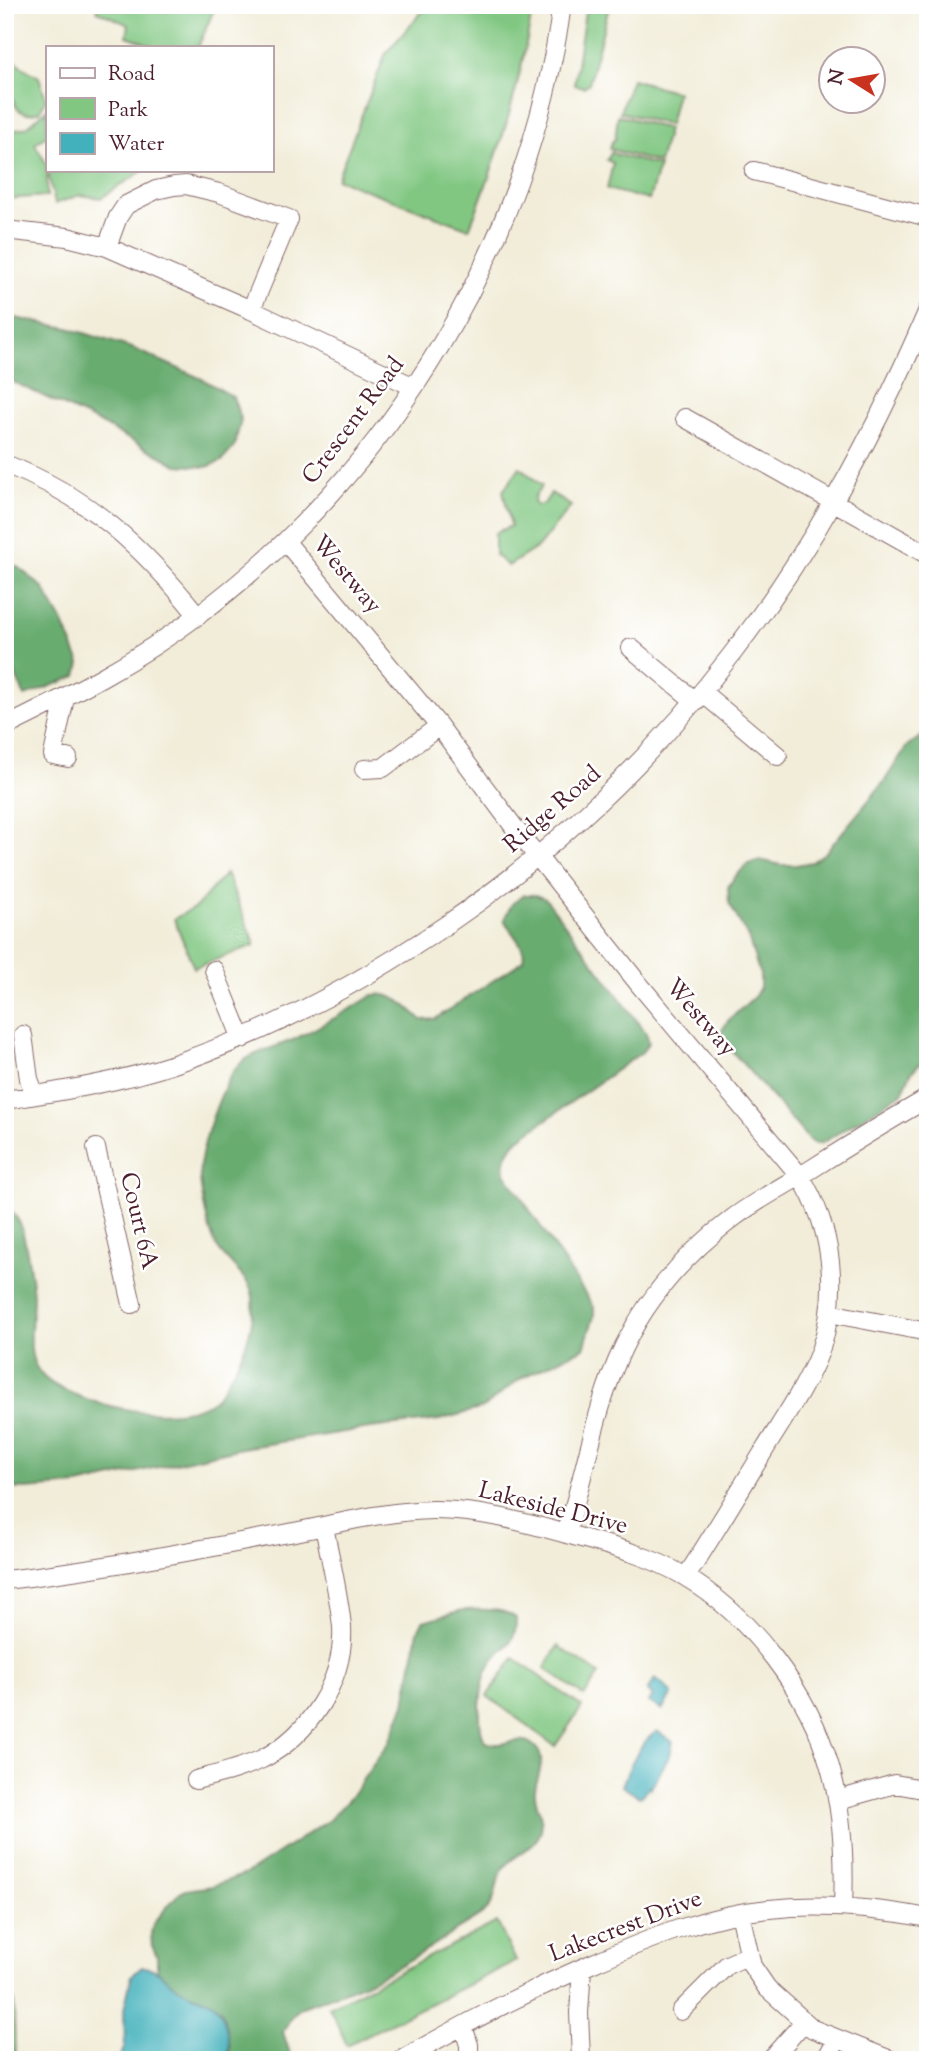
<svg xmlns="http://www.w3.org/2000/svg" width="933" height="2065" font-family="'Sorts Mill Goudy',serif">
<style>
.green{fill:#81c782;stroke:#667356;stroke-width:2}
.forest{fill:#68ac70;stroke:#59664e;stroke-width:2}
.water{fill:#42b1bb;stroke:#466873;stroke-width:2}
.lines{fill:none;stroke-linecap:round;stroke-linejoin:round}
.minor-casing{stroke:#856768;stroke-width:20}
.minor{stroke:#fff;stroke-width:18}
.labels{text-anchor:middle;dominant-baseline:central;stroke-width:5;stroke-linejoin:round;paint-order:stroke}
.street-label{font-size:24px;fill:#4a1f2b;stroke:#fff}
</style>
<rect width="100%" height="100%" fill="#fff"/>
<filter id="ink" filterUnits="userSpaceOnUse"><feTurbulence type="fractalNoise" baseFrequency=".0143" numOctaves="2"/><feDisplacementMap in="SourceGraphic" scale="14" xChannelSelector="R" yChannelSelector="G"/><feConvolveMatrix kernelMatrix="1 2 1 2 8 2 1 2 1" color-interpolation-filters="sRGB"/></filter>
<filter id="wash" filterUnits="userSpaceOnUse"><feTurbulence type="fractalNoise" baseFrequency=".00686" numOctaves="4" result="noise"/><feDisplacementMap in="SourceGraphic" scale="28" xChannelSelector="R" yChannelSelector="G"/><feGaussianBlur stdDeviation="1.57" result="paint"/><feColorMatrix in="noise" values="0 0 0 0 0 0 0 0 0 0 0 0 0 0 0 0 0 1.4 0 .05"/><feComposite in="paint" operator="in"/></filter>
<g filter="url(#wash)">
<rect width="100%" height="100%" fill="#f2edd9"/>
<path class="green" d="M98,5H216L198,47H156L127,36L129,25L97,11Z
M428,5H533C521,83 499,156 469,229L337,179L386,53Z
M586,5H606L608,11L589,83L584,87L574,85Z
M5,50L22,67L39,77L46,99L40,111C27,116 16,113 13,99L5,94Z
M632,79L677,92L669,125L620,112Z
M47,109V135L35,144L47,165V196L5,199V132L27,127Z
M618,115L668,129L659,163L610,149L612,141L615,140Z
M611,153L659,166L649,200L607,189L613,163L607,160Z
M51,170H144L101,198L80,195L55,204L49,177Z
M520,467L542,486L535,496L534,503L538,506L544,504L551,493L571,506L538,547L508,566L495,555V533L511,526L503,491Z
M226,873L255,945L194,968L174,919L197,906Z
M558,1646L599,1674L584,1696L545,1668Z
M514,1658L582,1707L555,1746L487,1696Z
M497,1922L516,1961L347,2045L329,2007Z
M14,2000L15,2060H5V2009Z"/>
<path class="forest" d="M5,316L68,328L132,348L202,379L233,397L241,420L234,447L222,461L207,467L177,465L94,420L5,378Z
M5,560L21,569L43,588L62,621L80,663L77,676L25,696C2,654 5,606 5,560Z
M928,732V1061L918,1065L911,1073L902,1093L822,1143L815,1144L810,1141L724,1042L721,1032L728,1021L755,996L760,987V975L748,937L729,903L728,887L736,876L748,864L760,860L781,865H796L812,862L826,852L884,782L907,746Z
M524,895H535L546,899L646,1033L649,1043L642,1052L516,1141C507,1152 503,1159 505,1173L594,1307V1316L584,1348L521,1378L483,1408L439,1420L370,1428L242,1448L78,1485L25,1489L5,1488V1207C11,1210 16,1216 19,1222C25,1233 32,1281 33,1295C34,1329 18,1365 56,1386C95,1407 174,1426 213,1400C222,1394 228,1378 234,1369C246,1349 255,1322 253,1298C251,1278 228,1264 217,1247C208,1231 198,1183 200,1165C205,1135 217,1101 231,1075C235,1069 240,1063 246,1059C261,1050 279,1046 295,1039C321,1026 348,1011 373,995C394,991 407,1007 422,1020L435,1019L524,960C526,945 510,933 504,919L512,904Z
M463,1610C481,1610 501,1607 516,1618C517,1647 502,1645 490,1665C480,1682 476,1724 485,1742C505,1749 518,1735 530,1743C551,1756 536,1775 535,1791C534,1806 546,1819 540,1833C534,1849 517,1853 506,1865C494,1878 499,1896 488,1909C481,1917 467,1923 457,1930C429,1949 396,1969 365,1983C344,1992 321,2000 300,2008L291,2017L283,2032L292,2060H228L230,2046L221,2009L175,1987L157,1970V1956L152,1946L151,1934L153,1924L178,1894L186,1890L213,1886L248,1873L329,1820L350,1798L389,1742L405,1704L418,1631L423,1621Z"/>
<path class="water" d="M655,1679L664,1685L672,1694L662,1710L649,1702L653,1696L647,1691Z
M657,1731L673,1742L670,1755L651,1788L649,1787L642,1796L639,1797L622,1786C629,1767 639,1743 657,1731Z
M142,1967C158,1967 162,1977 174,1985C206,2008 218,1987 228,2037C231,2048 229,2053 220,2060H118L125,2047L124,2009L132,1975Z"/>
</g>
<g filter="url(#ink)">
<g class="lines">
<defs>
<path id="minor" d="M754,171L928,217
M5,230L67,237L107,247L251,310L414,387
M107,247L118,217L126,205L156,190L174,186L186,185L219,193L289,219L251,310
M685,418L928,555
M5,464C89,496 143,547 198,616
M286,542L439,726L514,827L638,983L800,1176C833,1228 840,1292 820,1351C807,1385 784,1418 765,1449C739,1492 713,1535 686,1577
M631,648L696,702
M703,693L778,756
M65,698L53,755L68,758
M5,727C72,694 137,661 197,616C391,472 529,245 562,5
M364,769L383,768L439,726
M214,970L242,1039
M23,1035L29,1079L35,1095
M5,1100C62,1091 120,1082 174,1064C272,1031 361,983 446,925C674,769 821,562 928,310
M96,1148L132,1304
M829,1313L928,1332
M566,1534C586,1472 595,1405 624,1346C649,1295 688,1252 733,1218C757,1200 784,1186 810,1170C849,1145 888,1121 928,1098
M5,1580C99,1569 191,1551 284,1534C333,1525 383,1511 434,1510C479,1510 524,1522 567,1534C607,1545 649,1555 684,1576C751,1616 809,1692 830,1767C843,1812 845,1860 843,1907
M196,1780C219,1774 241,1769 262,1759C309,1735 345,1680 342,1627C339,1594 330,1559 324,1526
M838,1800L895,1784L928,1790
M740,1913L752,1966L767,1988L813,2029L891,2060
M681,2011L727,1965L749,1955
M463,2026L469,2045V2060
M581,2059L579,2013L582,1968
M401,2060C463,2024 526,1992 591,1964C648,1939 706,1915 769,1909C823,1903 875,1908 928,1918
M770,2060L804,2022
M825,2060L837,2040"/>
</defs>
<use href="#minor" class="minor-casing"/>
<use href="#minor" class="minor"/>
</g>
</g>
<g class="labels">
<g class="street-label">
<text transform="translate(354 421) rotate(-53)">Crescent Road</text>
<text transform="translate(346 575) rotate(50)">Westway</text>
<text transform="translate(553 810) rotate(-41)">Ridge Road</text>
<text transform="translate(700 1018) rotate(49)">Westway</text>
<text transform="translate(138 1221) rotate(77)">Court 6A</text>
<text transform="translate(553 1509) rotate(14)">Lakeside Drive</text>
<text transform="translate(626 1927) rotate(-21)">Lakecrest Drive</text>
</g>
</g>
<rect width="933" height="2065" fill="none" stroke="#fff" stroke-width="28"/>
<rect x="46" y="46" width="228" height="126" fill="#ffffff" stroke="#b7a5aa" stroke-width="2"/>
<rect x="60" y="68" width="35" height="10" fill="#ffffff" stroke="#b7a5aa" stroke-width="2"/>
<text x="108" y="80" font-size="21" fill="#4a1f2b">Road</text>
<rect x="60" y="98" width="35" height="21" fill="#81c782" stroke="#b7a5aa" stroke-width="2"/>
<text x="108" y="116" font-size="21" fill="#4a1f2b">Park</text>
<rect x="60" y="133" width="35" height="21" fill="#42b1bb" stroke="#b7a5aa" stroke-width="2"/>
<text x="108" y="150" font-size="21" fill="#4a1f2b">Water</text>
<g transform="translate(852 80) rotate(281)"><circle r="33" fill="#ffffff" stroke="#b7a5aa" stroke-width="2"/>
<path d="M0-5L12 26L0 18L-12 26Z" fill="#c8321e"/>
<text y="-10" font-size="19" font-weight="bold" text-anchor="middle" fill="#4a1f2b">N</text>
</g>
</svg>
